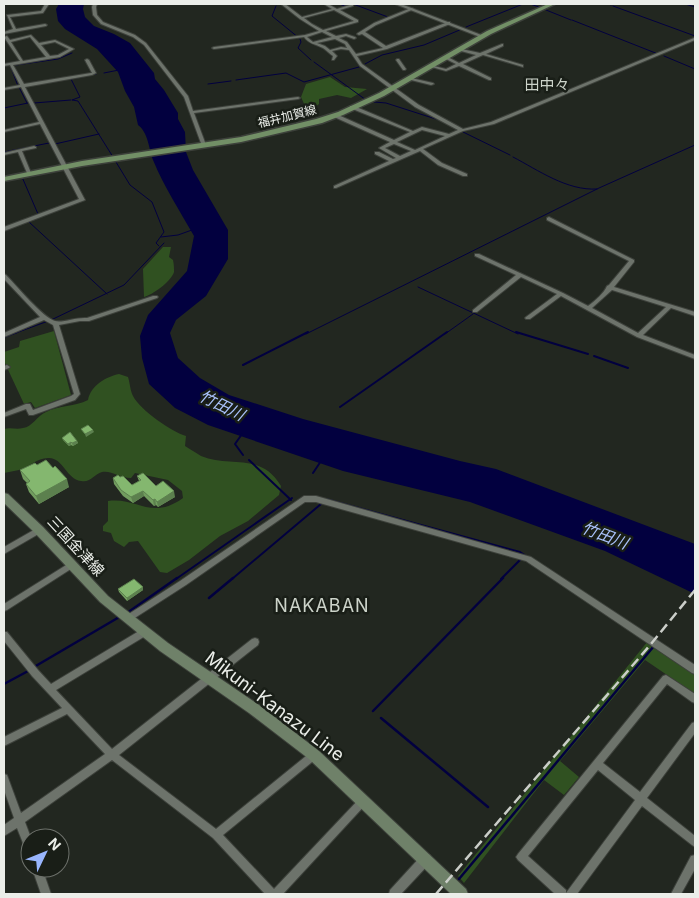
<svg xmlns="http://www.w3.org/2000/svg" width="699" height="898" font-family="Inter,'Noto Sans JP',sans-serif">
<style>
.green{fill:#305121}
.water{fill:#02003f}
.lines{fill:none;stroke-linecap:round;stroke-linejoin:round}
.stream-far2{stroke:#02003f;stroke-width:1}
.stream-far1{stroke:#02003f;stroke-width:2}
.stream{stroke:#02003f;stroke-width:2.5}
.minor-casing{stroke:#3d413b;stroke-width:2}
.tertiary-casing{stroke:#3d413b;stroke-width:2}
.secondary-casing{stroke:#3d413b;stroke-width:2}
.primary-casing{stroke:#3d413b;stroke-width:3}
.minor{fill:#6d736b;fill-rule:evenodd}
.tertiary{fill:#6d736b;fill-rule:evenodd}
.secondary{fill:#6f8169;fill-rule:evenodd}
.primary{fill:#728f66;fill-rule:evenodd}
.rail{stroke:#cbcec9;stroke-width:2.5;stroke-dasharray:10 5;stroke-linecap:butt}
.wall{fill:#729d5f}
.shaded-wall{fill:#5c804e}
.building{fill:#84b76f;stroke:#5c804e}
.labels{text-anchor:middle;dominant-baseline:central;stroke-width:5;stroke-linejoin:round;paint-order:stroke}
.far-street-label{font-size:12px;fill:#ebeee9;stroke:#191e17}
.far-quarter-label{font-size:15px;fill:#ccd3c9;stroke:#191e17}
.street-label{font-size:15px;fill:#ebeee9;stroke:#191e17}
.water-label{font-size:16px;font-style:italic;fill:#aac2fc;stroke:#191e17}
.quarter-label{font-size:18px;letter-spacing:1px;fill:#ccd3c9;stroke:#191e17}
.near-street-label{font-size:18px;fill:#ebeee9;stroke:#191e17}
</style>
<rect width="100%" height="100%" fill="#222720"/>
<path class="green" d="M330,77L345,87L367,89L351,98L337,95L319,99V104L315,107L305,106L301,97L306,84Z
M163,247H171L169,257L173,260C174,264 174,269 174,272C171,282 152,295 144,297L143,269Z
M54,331L71,395L35,408L31,402L24,404L4,361V352L19,347L20,341Z
M119,374L128,377C130,383 130,390 133,396C140,410 172,432 186,436L185,446C190,449 196,453 201,456C231,468 261,452 281,486L279,495L248,521L220,536L189,560L167,573L160,572L138,541L129,542L124,547L114,541L111,533L103,531V526L108,521V501C138,497 151,521 183,498L182,491L168,480L135,473L131,478C120,478 111,470 102,472C94,474 91,483 81,481C66,479 63,457 48,458C37,458 29,467 19,470C14,471 9,472 4,473V429C11,427 16,430 23,428C32,427 37,416 46,412C59,405 75,407 88,400C91,385 106,377 119,374Z
M648,641L695,672V694L645,660L560,761L579,777L564,795L544,780L464,883L458,876Z"/>
<path class="water" d="M59,4H84L83,9L85,17L94,26L114,34L130,43L154,73L155,79L164,90L178,113V119L185,132L186,152L193,170L228,230V259L206,296L176,320L170,333L178,358L200,378L229,395L303,419L460,461L496,469L695,544V594L605,551L470,502L343,471L208,425L175,408L149,384L142,358L140,336L148,315L187,271L194,236C180,211 164,187 153,160C149,149 148,132 138,125L134,107L125,91L118,72L97,49L65,29L58,21L56,9Z"/>
<g class="lines">
<path class="stream-far2" d="M339,4L345,6L353,4L388,17
M530,4L539,7
M608,4L611,5
M685,4L695,7
M276,6L272,16L299,38
M613,6L695,36
M546,10L571,20
M572,20L658,54
M466,27L523,4
M300,39L301,42L298,48L311,60
M664,56L695,69
M314,62L366,100
M365,64L382,55L424,45L462,29
M16,65L58,59L72,53
M4,66L10,65L18,86
M104,73L119,70
M96,74L71,79L80,97L72,100L78,101L113,157
M236,80L286,73L304,82L359,67
M208,84L231,81
M19,87L27,103
M374,102L386,103L442,121
M34,103L71,100
M4,108L28,103
M463,132L510,155
M55,144L99,134
M4,152L49,143
M513,157C538,170 567,191 597,189
M116,162L130,185L152,202L164,232L156,243L159,246
M22,177L38,214L26,219
M29,222L107,294
M161,237L178,235L192,230
M418,287L518,334
M13,334L51,320L124,285L164,243
M306,334L599,188L695,145
M445,334L473,314"/>
<path class="stream-far1" d="M516,332L588,354
M4,337L17,332
M594,356L628,368
M243,365L308,332
M340,407L447,332
M242,434L235,444L243,455
M249,460L291,500
M313,473L321,461
M326,499L520,552L526,556
M176,579L292,498
M232,579L321,504
M501,579L521,559"/>
<path class="stream" d="M209,598L233,578
M127,613L177,578
M34,667L121,616
M4,684L30,670
M373,711L503,578
M381,718L488,807
M459,879L654,646"/>
<defs>
<path id="minor" d="M45,4H49L43,13L10,17L16,29L45,24L47,25L46,26L4,34V32L13,29L7,15L41,11Z
M93,4H97L96,7L97,15L103,22L135,35L146,43L188,96L193,111L298,97L300,98L298,99L194,113L206,145L202,146L184,97L144,45L133,37L101,24L93,15L92,7Z
M281,4H285L302,17L332,9L324,4H328L337,9L353,4V6L340,10L358,20V22L326,31L336,36L346,34L355,37L356,38L354,39L346,36L339,38L347,42L356,54L383,48L362,34L359,35L357,34L358,33L374,23L411,8L414,9L376,25L365,32L386,46L448,22H450V24L387,49L357,56L362,64L419,105L463,129L491,122L694,38H695V40L494,124L463,131L423,149L442,163L467,174V176H463L438,165L420,151L336,188H334V186L389,161L375,154V152H379L393,159L396,158L379,148L390,142L332,116V114H336L394,140L410,132L350,108V106H354L413,131L422,127L449,134L458,130L415,107L360,66L349,50L341,49L332,51L337,56L334,60H332L333,56C330,54 326,50 323,48C315,44 309,44 304,37L214,49L212,48L214,47L305,35L319,31L300,19ZM334,10L354,21L323,30L312,24L304,18ZM322,32L332,37L313,42L307,37ZM335,39L345,44L347,48L341,47L330,50L325,46L317,43ZM422,130L445,136L415,150L397,142ZM394,144L411,151L400,156L385,148Z
M31,35L39,43L55,40L74,49L60,57L13,65L24,84L91,73H92L85,60L87,59L89,60L96,73L92,75L25,87L85,200L4,231V227L79,199L40,124L4,132V130L39,122L21,87L4,90V88L20,85L10,65L4,66V64L20,61L4,37L7,36L10,40ZM30,37L46,57L23,61L11,42ZM55,42L69,49L58,55L50,56L41,45Z
M502,44H503V46L486,54L523,65V67L483,55L463,64L491,78V80H489L459,66L446,71L428,66L430,65L446,69L456,64L444,58V56H446L459,63L476,55L457,50V48L480,53Z
M397,59H399L406,69L405,70H403L396,60Z
M407,77L433,83L434,84L431,85L407,79Z
M34,146L36,147V148L22,151L31,173V174L27,173L18,152L4,155V153Z
M549,217L634,260V262L614,287L695,312V316L671,308L643,335L695,355V359L637,337L561,296L530,319H526L525,318L526,317L557,294L521,277L477,312H473V310L516,275L475,256V254H479L563,293L588,306C595,301 604,293 607,286L609,285L629,261L547,220V218ZM612,290L666,307L638,333L592,308Z
M4,274L6,275C16,285 43,318 55,321C63,323 76,317 87,318L153,296H157L158,297L157,298L89,321H80L59,325L80,394L75,400L33,415H29L26,409L4,417V413L26,404H30L33,410L71,396L74,394L53,325L44,320L4,337V333L40,317L4,279Z
M7,365L10,367L9,368L4,370V366Z
M304,496H316L531,557L695,665V674L692,673L526,561L316,502H305L186,585L130,621L127,622L124,621L123,619L124,617L180,581Z
M39,527L42,528L43,530L42,532L4,554V547Z
M71,562L74,563L75,565L74,567L7,610L4,611V604Z
M144,628L147,629L148,632L147,635L56,690L112,749L252,639L255,638L258,639L259,642L258,645L119,755L216,829L311,752L314,751L317,752L319,755L317,758L223,835L274,889L361,797L364,795L367,797L369,800L367,803L283,894H265L213,838L112,760L25,822L31,838L30,855L27,853L17,828L4,836V825L14,818L4,790V774L7,775L21,813L105,754L67,714L4,746V737L62,708L32,676L4,641V632H7L38,670L51,684Z
M666,675L695,694V703L692,702L667,684L603,763L640,792L692,723L695,722V733L647,798L695,836V847L692,845L642,806L577,894H555L518,860L516,857L518,854L663,676ZM598,770L635,800L566,893V890L528,856Z
M426,854L430,855L431,859L430,863L401,894H389L390,890L422,855Z
M695,855V869L681,894H671L691,856Z
M32,868H42L51,894H41Z"/>
<path id="tertiary" d="M395,4H401L484,36L480,37Z"/>
<path id="secondary" d="M4,493L8,494L43,527L108,596L168,643L259,705L319,751L466,889L468,894H451L309,759L249,713L160,651L100,602L35,533L4,503Z"/>
<path id="primary" d="M548,4H555L491,34L384,96L343,115L322,123L241,142L82,166L4,181V177L82,161L241,137L316,119L338,112L379,93L487,31Z"/>
</defs>
<use href="#minor" class="minor-casing"/>
<use href="#tertiary" class="tertiary-casing"/>
<use href="#secondary" class="secondary-casing"/>
<use href="#primary" class="primary-casing"/>
<use href="#minor" class="minor"/>
<use href="#tertiary" class="tertiary"/>
<use href="#secondary" class="secondary"/>
<use href="#primary" class="primary"/>
<path class="rail" d="M436,894L651,644L695,590"/>
</g>
<path class="wall" d="M62,438L77,441L78,443L73,446L71,445L69,446L63,440Z
M37,465L69,487L39,504L29,492L26,484L27,483L23,479L20,470Z
M137,476L156,486L175,497L158,507L156,505L154,506L144,496L133,503L123,496L114,484L113,478L120,477L132,485L139,481Z
M118,589L143,590L127,601L119,592Z"/>
<path class="shaded-wall" d="M93,430L94,432L86,437L85,434Z
M77,441L78,443L73,446L72,443Z
M71,442V445L69,446L68,444Z
M67,479L69,487L39,504L36,496Z
M143,491L144,496L133,503L131,497Z
M174,491L175,497L158,507L157,502Z
M155,499L156,505L154,506L153,500Z
M143,587V590L127,601V598Z"/>
<path class="building" d="M88,425L93,430L85,434L81,429Z
M70,432L77,441L72,443L71,442L68,444L62,438Z
M46,460L53,468L55,466L67,479L36,496L26,484L30,481L20,470L35,463L37,465Z
M143,473L156,486L163,481L174,491L157,502L155,499L153,500L143,491L131,497L121,490L113,478L118,475L120,477L123,476L132,485L141,480L137,476Z
M134,579L143,587L127,598L118,589Z"/>
<g class="labels">
<g class="far-street-label">
<text transform="translate(287 116) rotate(-14)">福井加賀線</text>
</g>
<g class="far-quarter-label">
<text x="547" y="84">田中々</text>
</g>
<g class="street-label">
<text transform="translate(76 546) rotate(47)">三国金津線</text>
</g>
<g class="water-label">
<text transform="translate(222 405) rotate(26)">竹田川</text>
<text transform="translate(605 535) rotate(21)">竹田川</text>
</g>
<g class="quarter-label">
<text x="322" y="605">NAKABAN</text>
</g>
<g class="near-street-label">
<text transform="translate(275 706) rotate(37)">Mikuni-Kanazu Line</text>
</g>
</g>
<rect width="699" height="898" fill="none" stroke="#ebeee9" stroke-width="10"/>
<g transform="translate(45 853) rotate(47)"><circle r="24" fill="#191e17" stroke="#6d716b"/>
<path d="M0-4L9 19L0 12L-9 19Z" fill="#98b5fd"/>
<text y="-8" font-size="14" font-weight="bold" text-anchor="middle" fill="#ebeee9">N</text>
</g>
</svg>
